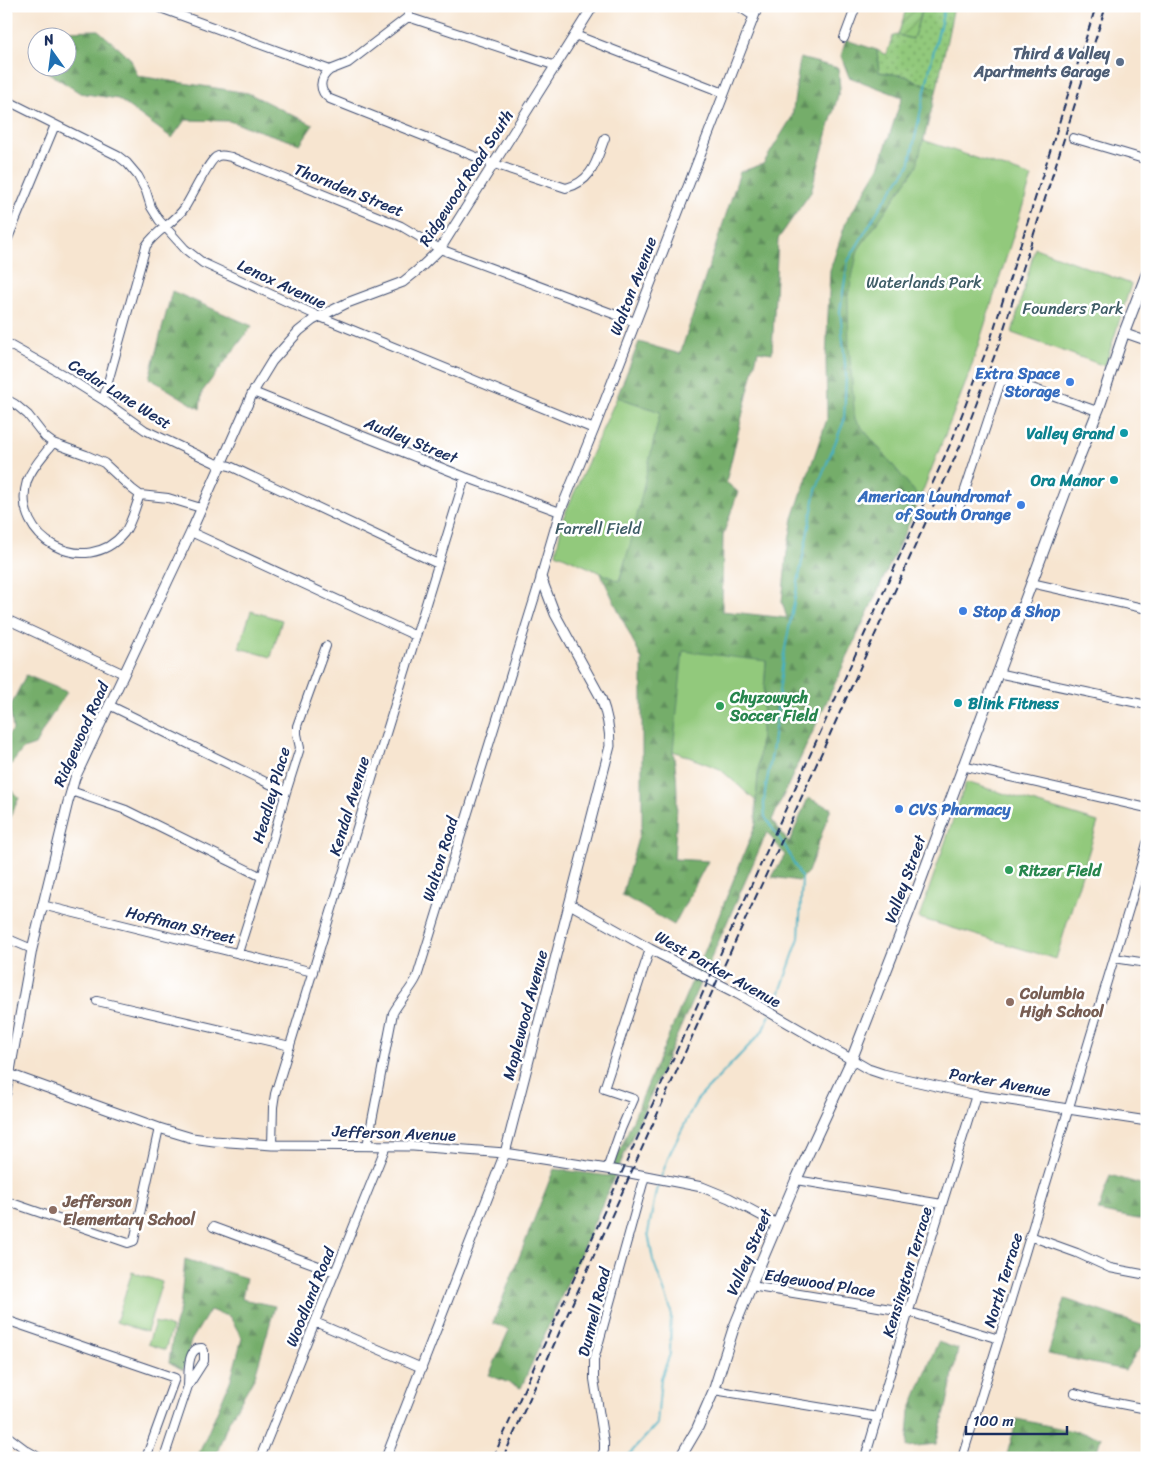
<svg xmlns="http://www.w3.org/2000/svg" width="1153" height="1464" font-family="Sriracha,sans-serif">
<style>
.grass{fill:url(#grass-dots);stroke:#567c6c}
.forest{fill:url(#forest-firs);stroke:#486e64}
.park{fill:#92c97b;stroke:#567c6c}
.garden{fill:url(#garden-furrows);stroke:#567c6c}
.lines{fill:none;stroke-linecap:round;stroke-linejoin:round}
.stream{stroke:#45b0c3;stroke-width:2}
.minor-casing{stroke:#3c4a6f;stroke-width:10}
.tertiary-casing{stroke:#3c4a6f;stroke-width:11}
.secondary-casing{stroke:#3c4a6f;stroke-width:12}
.minor{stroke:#fff;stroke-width:8}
.tertiary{stroke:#fff;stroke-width:9}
.secondary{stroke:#fff;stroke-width:10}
.rail{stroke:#1b2f5e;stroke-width:2;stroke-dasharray:8 4;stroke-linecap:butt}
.service-dot{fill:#5c6f8a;stroke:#fff;stroke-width:2}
.shop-dot{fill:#3f7fe0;stroke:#fff;stroke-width:2}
.culture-dot{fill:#0f9aa8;stroke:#fff;stroke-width:2}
.leisure-dot{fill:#2e9e5b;stroke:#fff;stroke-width:2}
.education-dot{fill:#8d6e63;stroke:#fff;stroke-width:2}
.labels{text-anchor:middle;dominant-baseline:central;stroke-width:5;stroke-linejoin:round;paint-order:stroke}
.service-label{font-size:16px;font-weight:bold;fill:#4e5e75;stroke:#fff;text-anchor:end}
.street-label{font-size:16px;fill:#1b2f5e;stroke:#fff}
.park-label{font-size:16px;fill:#3f5d67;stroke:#fff}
.shop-label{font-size:16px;font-weight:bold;fill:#366cbe;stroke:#fff;text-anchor:end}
.culture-label{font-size:16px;font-weight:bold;fill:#0d838f;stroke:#fff;text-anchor:end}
.leisure-label{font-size:16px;font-weight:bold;fill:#27864d;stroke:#fff;text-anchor:start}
.education-label{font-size:16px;font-weight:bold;fill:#785e54;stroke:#fff;text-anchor:start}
</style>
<defs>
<pattern id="grass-dots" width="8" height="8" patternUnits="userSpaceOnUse" patternTransform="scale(1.25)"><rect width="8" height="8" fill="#92c97b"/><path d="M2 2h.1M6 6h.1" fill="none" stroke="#76a468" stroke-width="1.8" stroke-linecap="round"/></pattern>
<pattern id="forest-firs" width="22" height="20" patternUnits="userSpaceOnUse" patternTransform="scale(1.25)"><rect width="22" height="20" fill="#75ad6b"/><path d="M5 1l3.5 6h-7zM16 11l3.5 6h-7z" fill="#5f8d5b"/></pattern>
<pattern id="garden-furrows" width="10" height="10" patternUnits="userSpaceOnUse" patternTransform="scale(1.25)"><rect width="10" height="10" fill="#92c97b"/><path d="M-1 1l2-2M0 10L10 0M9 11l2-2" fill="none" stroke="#76a468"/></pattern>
</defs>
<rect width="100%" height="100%" fill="#fff"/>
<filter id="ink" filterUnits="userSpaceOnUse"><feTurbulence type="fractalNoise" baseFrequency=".02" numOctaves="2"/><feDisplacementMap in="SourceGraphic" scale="10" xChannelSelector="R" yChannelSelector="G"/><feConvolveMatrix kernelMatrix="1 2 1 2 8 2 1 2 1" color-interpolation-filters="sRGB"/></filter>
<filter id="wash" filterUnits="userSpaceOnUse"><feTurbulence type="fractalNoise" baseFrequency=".0096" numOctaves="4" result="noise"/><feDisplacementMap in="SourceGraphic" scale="20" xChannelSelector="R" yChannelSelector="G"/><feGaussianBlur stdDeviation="1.12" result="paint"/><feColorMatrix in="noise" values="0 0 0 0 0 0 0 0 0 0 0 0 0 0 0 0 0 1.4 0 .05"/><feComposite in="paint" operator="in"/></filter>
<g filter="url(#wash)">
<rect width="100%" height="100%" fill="#f7e5d0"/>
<path class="grass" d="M923,6H954L937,88L914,81L906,76L878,72L877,50L886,55L893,36L898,35L913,39Z"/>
<path class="forest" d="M98,30L130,58L138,76L248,93L313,125L300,144L229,121L185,120L172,138L118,99L80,93L41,68H68V38L48,37L57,31Z
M846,40L877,50L879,72L906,76L914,81L937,88L917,166L858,250L855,419L920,498L911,519L772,820L789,843L808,798L831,808L808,872L799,881L772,877L785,855L767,832L521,1388L489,1375L509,1330L493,1323L554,1169L609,1176L706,948L756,824V801L766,661L673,751C680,787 676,823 674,859L708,861L674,925L622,895L642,824V660L600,572L620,580L660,412L617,397L639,342L680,354L740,172L763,164L792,117L800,58L838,68L840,88L811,192L778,239L772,353L758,351L726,482L738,492L723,535L722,611L787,618L782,602L787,552L793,518L827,419L826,360L830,270L846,222L879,167L902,97L849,77L841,56Z
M172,291L252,326L202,392L200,409L149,378Z
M26,675L67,692L47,723L35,745L23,749L6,771V737L13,730L10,707Z
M6,785L19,798L6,826Z
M1110,1175L1147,1186V1221L1098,1211Z
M185,1259L246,1278L242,1299L275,1306L255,1376L228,1423L215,1458H197L231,1379L242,1338L230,1317L210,1310L191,1341L183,1370L169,1362L174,1328L180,1308Z
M1065,1299L1147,1327V1348H1140L1125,1370L1048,1354Z
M938,1342L958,1349L947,1404L936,1444L907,1447L910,1411Z
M1017,1419L1101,1437L1095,1458H1006Z"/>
<path class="park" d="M923,140L1032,177L968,377L920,498L855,419L849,346L848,296L858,250L917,166Z
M1035,248L1131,284L1105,366L1012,333Z
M617,397L660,412L632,538L619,581L556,553L563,518Z
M251,611L282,620L271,657L239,648Z
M683,651L766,661L756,801L720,769L673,751Z
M966,782L1098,822L1056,959L919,918Z
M132,1272L162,1282L147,1332L116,1322Z
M155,1322L172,1328L165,1350L148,1344Z"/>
<path class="garden" d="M907,6H923L913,39L898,35Z"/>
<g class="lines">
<path class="stream" d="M772,1010L779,995L799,938L802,879L786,848L765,817L764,804L765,792L772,753L783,659L816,490L844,421L846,374L840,311L848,261L880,207L909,166L932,58L945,6
M661,1177L670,1153L697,1100L762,1032L770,1015
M626,1458L657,1424L661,1378L670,1354L671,1310L653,1260L648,1233L656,1191L660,1181"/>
</g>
</g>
<g filter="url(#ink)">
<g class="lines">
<defs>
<path id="minor" d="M155,6L330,70L348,63L408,17L556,66
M407,6L409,14L408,17
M575,35L724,93
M844,38L856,6
M330,70C319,78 318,91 330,99L494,164L566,188C593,181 596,161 605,138
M6,100L118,156L127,163L138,176L146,191L151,207L159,220L185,249L203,263L318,316L594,429
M1073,138L1147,160
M6,243L55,125
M1124,333L1147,341
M6,343L60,373L103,400L145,430L215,463L230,466L438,564
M253,392L465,477L560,512
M6,399L15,404L28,415L45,437L53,443L86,455L104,463L132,489L140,495L168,498L201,508
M103,400L146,246C156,230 175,223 185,207C191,198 208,162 216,157C220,154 226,156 231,157L401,226L440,249L635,322
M53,443C44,455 32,467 27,481C10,539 86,579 124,533C132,523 135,507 140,495
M958,511L1000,384L1002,381H1012L1097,411
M191,532L416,636
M1031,583L1147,609
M6,619L124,674
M997,673L1147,705
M109,705L286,792
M962,766L1147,808
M71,791L126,810L262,877
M42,905L313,972
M6,938L32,949
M238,953L262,877L286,792L300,748L297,734V726L326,646
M1114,958L1147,963
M97,1001L290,1046
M272,1145L273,1107L275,1094L465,477
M367,1146L393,1013C400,1000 411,990 417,977L541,577
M607,1169L621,1129L634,1099L604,1089L650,949
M796,1180L942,1204
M6,1201L128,1243L134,1241L159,1128
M213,1227L335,1272
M1030,1236L1077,1253L1110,1268L1147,1275
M751,1286L909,1312L999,1339
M6,1320L175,1378L146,1458
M315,1322L422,1368
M714,1390L878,1417
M1075,1393L1095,1399L1147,1409
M6,1435L26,1450L40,1458
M164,1458L188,1386L204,1361V1351L202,1348C186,1347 189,1375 188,1386
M260,1458L386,1146
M601,1458L604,1450V1442L594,1379V1360L645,1176
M865,1458L907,1317L976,1095
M962,1458L999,1339L1131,902L1147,843"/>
<path id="tertiary" d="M739,6L754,16
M570,904L650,949L738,994L868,1069L883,1074L976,1095L1147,1121
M9,1074L159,1128L192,1138L214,1141L272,1145L413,1146L505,1153L620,1171L702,1187L729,1198L777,1224
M6,1093L32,949L68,802L75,778L191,532L253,392L272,361L299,331L313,320L347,303L403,282L418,270L440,249L593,6
M386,1458L505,1153L610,746C610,728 607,714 601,698L555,614L541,577L560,512L594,429L758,6"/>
<path id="secondary" d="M6,9L8,6
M680,1458L697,1429L714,1390L733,1330L751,1286L796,1180L851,1061L909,912L1068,485L1099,408L1124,333L1147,273"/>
</defs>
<use href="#minor" class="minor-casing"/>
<use href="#tertiary" class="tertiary-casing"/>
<use href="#secondary" class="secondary-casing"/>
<use href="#minor" class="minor"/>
<use href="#tertiary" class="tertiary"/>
<use href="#secondary" class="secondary"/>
<path class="rail" d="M493,1458L953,438L991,338L1096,6
M503,1458L722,970L789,825L962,442L1000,341L1106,6"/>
</g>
</g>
<circle class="service-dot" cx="1120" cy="62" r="5"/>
<g class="shop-dot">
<circle cx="1070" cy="382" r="5"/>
<circle cx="1021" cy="505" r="5"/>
<circle cx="963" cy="611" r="5"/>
<circle cx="899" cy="809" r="5"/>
</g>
<g class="culture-dot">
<circle cx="1124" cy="433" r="5"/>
<circle cx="1114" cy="480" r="5"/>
<circle cx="958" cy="703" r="5"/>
</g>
<g class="leisure-dot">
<circle cx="720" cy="706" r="5"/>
<circle cx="1009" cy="870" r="5"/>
</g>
<g class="education-dot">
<circle cx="1010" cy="1002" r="5"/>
<circle cx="53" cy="1210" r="5"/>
</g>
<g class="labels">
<g class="service-label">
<text x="1110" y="53">Third &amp; Valley<tspan x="1110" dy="18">Apartments Garage</tspan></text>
</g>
<g class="street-label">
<text transform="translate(466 178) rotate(-57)">Ridgewood Road South</text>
<text transform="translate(349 190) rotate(22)">Thornden Street</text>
<text transform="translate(282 284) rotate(25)">Lenox Avenue</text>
<text transform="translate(633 286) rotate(-69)">Walton Avenue</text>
<text transform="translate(120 394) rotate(32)">Cedar Lane West</text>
<text transform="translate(411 440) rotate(22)">Audley Street</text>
<text transform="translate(81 734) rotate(-66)">Ridgewood Road</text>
<text transform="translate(271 795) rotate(-74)">Headley Place</text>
<text transform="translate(349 806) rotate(-73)">Kendal Avenue</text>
<text transform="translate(440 859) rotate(-73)">Walton Road</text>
<text transform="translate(905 879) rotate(-70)">Valley Street</text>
<text transform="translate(181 925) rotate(14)">Hoffman Street</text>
<text transform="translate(718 969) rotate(29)">West Parker Avenue</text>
<text transform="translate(525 1015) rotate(-75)">Maplewood Avenue</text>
<text transform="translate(1000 1082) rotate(10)">Parker Avenue</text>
<text transform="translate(394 1133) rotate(2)">Jefferson Avenue</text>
<text transform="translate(749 1252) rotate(-67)">Valley Street</text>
<text transform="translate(907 1272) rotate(-73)">Kensington Terrace</text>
<text transform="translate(1003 1280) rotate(-73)">North Terrace</text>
<text transform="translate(820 1283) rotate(9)">Edgewood Place</text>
<text transform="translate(310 1297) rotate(-68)">Woodland Road</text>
<text transform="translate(594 1312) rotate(-76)">Dunnell Road</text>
</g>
<g class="park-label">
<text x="924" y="282">Waterlands Park</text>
<text x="1073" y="308">Founders Park</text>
<text x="598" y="528">Farrell Field</text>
</g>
<g class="shop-label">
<text x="1060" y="373">Extra Space<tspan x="1060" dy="18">Storage</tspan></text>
<text x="1011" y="496">American Laundromat<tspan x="1011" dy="18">of South Orange</tspan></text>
<text x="973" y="611" text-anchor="start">Stop &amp; Shop</text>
<text x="909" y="809" text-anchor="start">CVS Pharmacy</text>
</g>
<g class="culture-label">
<text x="1114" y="433">Valley Grand</text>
<text x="1104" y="480">Ora Manor</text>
<text x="968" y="703" text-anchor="start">Blink Fitness</text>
</g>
<g class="leisure-label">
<text x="730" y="697">Chyzowych<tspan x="730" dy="18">Soccer Field</tspan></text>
<text x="1019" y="870">Ritzer Field</text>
</g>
<g class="education-label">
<text x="1020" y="993">Columbia<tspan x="1020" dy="18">High School</tspan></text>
<text x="63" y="1201">Jefferson<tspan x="63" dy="18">Elementary School</tspan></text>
</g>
</g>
<rect width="1153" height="1464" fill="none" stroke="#fff" stroke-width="25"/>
<g transform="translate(52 52) rotate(346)"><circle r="24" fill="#ffffff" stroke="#a4acbf"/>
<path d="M0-4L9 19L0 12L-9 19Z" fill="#1f6fb2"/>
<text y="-8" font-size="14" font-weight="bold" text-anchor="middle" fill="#1b2f5e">N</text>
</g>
<path d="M966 1426v8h101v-8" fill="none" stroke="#1b2f5e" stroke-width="2.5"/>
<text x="973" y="1426" font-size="15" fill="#1b2f5e" stroke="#ffffff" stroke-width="4" paint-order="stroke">100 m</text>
</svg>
